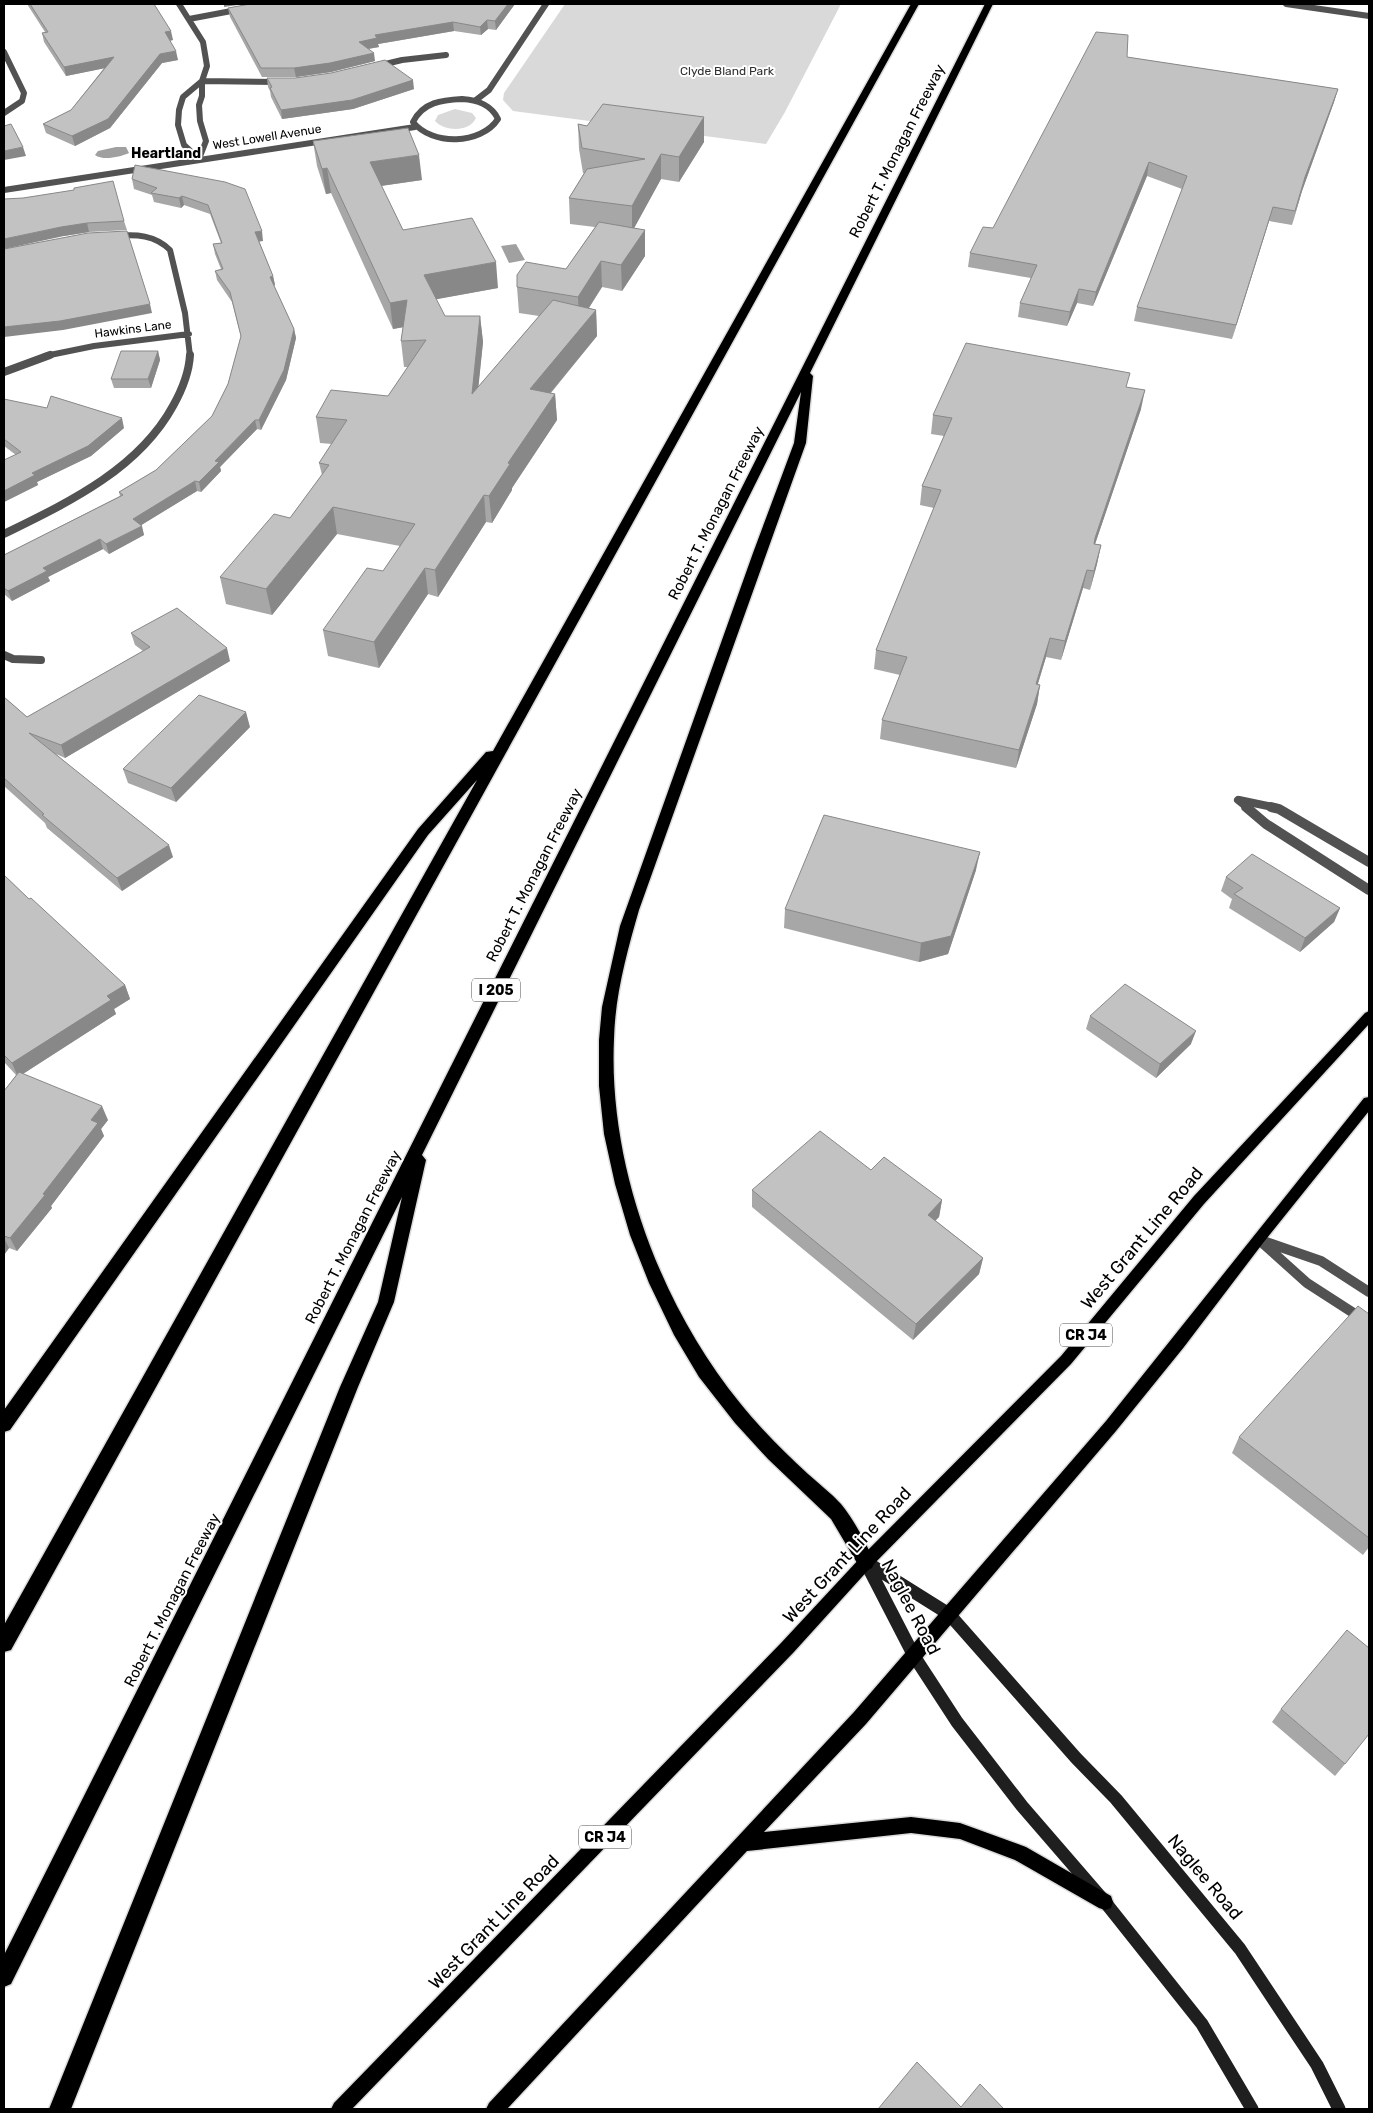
<svg xmlns="http://www.w3.org/2000/svg" width="1373" height="2113" font-family="Rubik,sans-serif">
<style>
.green{fill:#d9d9d9}
.water{fill:#a0a0a0}
.lines{fill:none;stroke-linecap:round;stroke-linejoin:round}
.primary-casing{stroke:#dbdbdb;stroke-width:3}
.motorway-casing{stroke:#dbdbdb;stroke-width:3}
.minor-far2{stroke:#525252;stroke-width:6}
.minor-far1{stroke:#525252;stroke-width:8}
.minor{stroke:#525252;stroke-width:10}
.tertiary{stroke:#525252;stroke-width:6}
.secondary{stroke:#1f1f1f;stroke-width:13}
.primary{fill:#000;fill-rule:evenodd}
.motorway{fill:#000;fill-rule:evenodd}
.wall{fill:#a7a7a7}
.shaded-wall{fill:#888}
.building{fill:#c2c2c2;stroke:#888}
.labels{text-anchor:middle;dominant-baseline:central;stroke-width:4;stroke-linejoin:round;paint-order:stroke}
.far-park-label{font-size:12px;fill:#303030;stroke:#fff}
.far-street-label{font-size:12px;fill:#000;stroke:#fff}
.far-neighbourhood-label{font-size:14px;font-weight:bold;fill:#000;stroke:#fff}
.shield{fill:#fff;stroke:#4c4c4c;stroke-width:1}
.shield-label{font-size:14px;font-weight:bold;fill:#000}
.street-label{font-size:15px;fill:#000;stroke:#fff}
.near-street-label{font-size:18px;fill:#000;stroke:#fff}
</style>
<rect width="100%" height="100%" fill="#fff"/>
<path class="green" d="M565,4H841L785,112L766,144L513,111L503,100L504,93Z
M455,109L472,113L476,118C470,132 445,132 435,121L438,115Z"/>
<path class="water" d="M116,147H126L129,153C120,157 103,161 95,155L98,151Z
M516,244L525,260L509,263L501,246Z"/>
<g class="lines">
<defs>
<path id="primary" d="M1369,1011V1024L1204,1204L1071,1364L871,1567L793,1653L352,2109H331L334,2103L781,1643L861,1557L1061,1356L1194,1196L1365,1013Z
M1369,1097V1111L1263,1243L1184,1347L1116,1431L866,1724L764,1832L911,1817L960,1823L1026,1847L1111,1896L1113,1902L1111,1908L1105,1910L1099,1908L1015,1860L960,1839L911,1833L747,1851L507,2109H486L489,2103L854,1712L1106,1421L1364,1098Z"/>
<path id="motorway" d="M911,4H919L11,1650L4,1652V1625L477,780L428,835L10,1430L4,1432V1410L418,829L486,752L493,751Z
M985,4H993L810,373L813,376L806,443L639,910C627,952 615,995 614,1039C608,1166 661,1306 740,1403C760,1428 784,1452 808,1474C819,1484 831,1493 841,1504C854,1520 863,1538 872,1556L875,1562L872,1568L866,1571L860,1568L831,1519L768,1459L735,1423L699,1377L674,1335L649,1283L630,1235L615,1184L604,1134L599,1086V1040L602,1007L620,926L753,553L794,443L801,392L422,1155L426,1160L394,1302L358,1387L71,2109H49L340,1387L378,1302L402,1197L11,1984L4,1987V1955Z"/>
</defs>
<use href="#primary" class="primary-casing"/>
<use href="#motorway" class="motorway-casing"/>
<path class="minor-far2" d="M179,4L203,42L207,66L202,81
M1286,4L1369,16
M189,19L242,9
M4,52L24,93L22,101L4,113
M377,66L402,60L446,55
M202,81V96L199,105L200,121L206,141L199,159L184,145L178,125L179,110L183,97Z
M202,81L281,82
M476,100L489,90L546,4
M116,236C136,234 155,235 170,250L185,313L190,356
M45,356L94,346L189,334"/>
<path class="minor-far1" d="M4,372L50,355
M4,534C67,503 138,470 173,406C182,390 189,373 190,355
M4,655L13,659L41,660
M1238,800L1248,808
M1239,800L1277,808"/>
<path class="minor" d="M1246,807L1266,824L1369,890
M1271,807L1279,809L1369,862
M1258,1239L1307,1283L1369,1323
M1263,1241L1321,1261L1369,1292"/>
<path class="tertiary" d="M462,99C477,100 491,104 498,119C481,145 432,146 413,122C423,102 442,100 462,99Z
M4,190L415,127"/>
<path class="secondary" d="M866,1562L949,1614L1076,1758L1116,1799L1240,1949L1317,2065L1339,2109
M866,1563L914,1656L957,1722L1022,1806L1105,1902L1202,2024L1252,2109"/>
<use href="#primary" class="primary"/>
<use href="#motorway" class="motorway"/>
</g>
<path class="wall" d="M27,4H154L173,40L170,41L178,60L162,63L110,128L75,146L46,133L43,124L71,110L104,68L66,76L44,42L42,33L45,32Z
M250,4H515L496,30L488,29L481,35L454,31L378,44L379,47L369,49L375,61L331,72L296,77H262L230,17L228,8Z
M1127,57L1338,89L1334,102L1302,191L1292,225L1269,221L1232,339L1134,321L1137,307L1182,189L1147,176L1093,306L1077,303L1067,326L1018,317L1020,303L1031,278L968,267L970,253L993,228Z
M267,78L414,89L353,109L282,119L271,97L270,91L268,87Z
M704,117V142L679,182L661,179L634,228L645,230V256L622,291L602,287L589,308L596,310L597,336L551,393L555,394L557,420L512,488V490L492,523L486,522L438,597L428,594L379,668L328,656L323,630L383,571L400,546L337,534L272,615L226,604L220,577L290,518L322,475L319,463L332,444L320,443L316,417L388,396L408,367H404L401,341L403,327L393,329L331,193L326,194L317,166L313,141L422,180L381,186L403,230L498,288L436,299L445,316H480L483,342L478,387L539,316L519,313L517,287L566,269L595,227L570,224L569,198L584,173H583L579,149L578,124L587,126Z
M132,179L225,182L263,241H259L273,276L275,285L274,286L294,329L296,338L286,380L261,430L257,429L220,467L221,471L201,492L197,491L141,525L144,535L109,554L103,549L48,577L50,581L12,601L4,594V555L120,496L119,492L156,470L212,416L228,384L241,337L232,302L217,280L215,271L221,269L215,254L213,244L221,243L210,214L184,205L181,208L154,202L152,195L134,189Z
M4,199L124,221L127,230L89,232L64,236Z
M158,351L160,360L151,388H114L111,379Z
M1127,387L1141,409L1095,544L1101,545L1097,564L1090,590L1083,588L1061,660L1046,657L1038,684L1040,685L1037,704L1016,768L880,739L882,720L900,675L874,669L876,650L934,508L920,505L922,486L944,436L931,434L933,415Z
M4,399L124,428L91,456L37,482L38,485L4,502V460L16,455L4,446Z
M131,633L230,661L65,758L56,754L173,857L122,891L47,828L45,823L4,786V697L27,717L143,651L135,645Z
M250,727L176,802L128,783L123,769Z
M976,870L948,954L919,962L784,928L785,909Z
M4,875L29,899L125,985L130,999L114,1009L116,1014L23,1074L108,1120L101,1129L104,1136L51,1206L52,1208L17,1251L9,1248L4,1255V1091L16,1075L4,1062Z
M1226,877L1340,908L1334,922L1300,952L1229,908L1232,899L1221,891Z
M1090,1016L1191,1044L1156,1078L1086,1029Z
M871,1170L942,1200L939,1217L935,1220L983,1258L979,1274L913,1340L752,1207V1190Z
M1369,1314V1547L1363,1555L1232,1453L1239,1437Z
M1281,1709L1345,1764L1335,1776L1272,1722Z"/>
<path class="shaded-wall" d="M224,4H244L224,7Z
M508,4H515L496,30L495,21Z
M487,20L488,29L481,35L480,27Z
M453,22L454,31L378,44L379,47L360,50L359,42L375,35Z
M171,31L173,40L167,41L165,32Z
M176,51L178,60L162,63L110,128L75,146L72,136L160,54Z
M374,53L375,61L331,72L296,77L294,68Z
M114,57L116,66L66,76L64,67Z
M413,80L414,89L353,109L282,119L281,110Z
M1338,89L1334,102L1302,191L1292,225L1305,177Z
M704,117V142L679,182V157Z
M23,147L26,156L4,160V151Z
M661,154V179L632,232V206Z
M419,155L422,180L373,187L370,162Z
M1149,162L1147,176L1093,306L1096,292Z
M327,168L331,193L326,194L322,169Z
M182,196L184,205L181,208L179,198Z
M1273,207L1269,221L1232,339L1236,325Z
M87,223L89,232L64,236L4,249V239L61,227Z
M645,230V256L622,291L621,265Z
M262,231L263,241L257,242L255,232Z
M601,261L602,287L579,323L578,297Z
M496,262L498,288L427,301L424,275Z
M273,276L275,285L271,286L270,277Z
M1079,289L1077,303L1067,326L1070,312Z
M407,300L410,326L393,329L390,303Z
M150,304L152,313L63,330L4,337V327Z
M596,310L597,336L532,415L530,389Z
M480,316L483,342L475,421L472,394Z
M294,329L296,338L286,380L261,430L259,420Z
M158,351L160,360L151,388L148,379Z
M1145,390L1141,409L1091,556L1095,538Z
M555,394L557,420L512,488V490L492,523L489,496L508,463Z
M122,418L124,428L91,456L37,482L38,485L4,502V491Z
M255,420L257,429L220,467L221,471L201,492L199,482L215,461Z
M195,481L197,491L135,529L133,519Z
M484,495L486,522L438,597L435,570Z
M333,507L337,534L272,615L266,589Z
M142,526L144,535L109,554L106,544Z
M100,539L103,549L48,577L50,581L12,601L8,591L43,568Z
M1101,545L1097,564L1090,590L1094,571Z
M425,568L428,594L379,668L374,642Z
M1087,570L1083,588L1061,660L1065,641Z
M1050,638L1046,657L1032,702L1036,684Z
M227,648L230,661L65,758L61,745Z
M1040,685L1037,704L1016,768L1019,750Z
M246,712L250,727L176,802L171,788Z
M169,845L173,857L122,891L117,878Z
M980,852L976,870L948,954L919,962L921,943Z
M1340,908L1334,922L1300,952L1305,938Z
M125,985L130,999L114,1009L116,1014L18,1077L12,1063L107,996Z
M1196,1031L1191,1044L1156,1078L1160,1064Z
M102,1106L108,1120L101,1129L104,1136L51,1206L52,1208L17,1251L10,1238L43,1194L91,1120Z
M942,1200L939,1217L925,1232L928,1215Z
M4,1238L9,1248L4,1255Z
M983,1258L979,1274L913,1340L916,1324Z"/>
<path class="building" d="M30,4H154L171,31L165,32L176,51L160,54L108,119L72,136L43,124L71,110L114,57L64,67L42,33L48,32Z
M250,4H508L495,21L487,20L480,27L453,22L375,35L377,38L359,42L374,53L330,63L294,68H261L228,8Z
M1096,32L1128,35L1127,57L1338,89L1305,177L1295,211L1273,207L1236,325L1137,307L1187,176L1149,162L1096,292L1079,289L1070,312L1020,303L1037,265L970,253L983,227L993,228Z
M385,60L413,80L352,100L281,110L270,88L272,87L267,78H295L331,73Z
M603,104L704,117L679,157L661,154L632,206L569,198L587,169L645,159L582,148L578,124L587,126Z
M11,124L23,147L4,151V126Z
M408,128L419,155L370,162L403,230L472,218L496,262L424,275L445,316H480L472,394L553,300L596,310L530,389L555,394L508,463L510,464L489,496L484,495L435,570L425,568L374,642L323,630L367,568L383,571L415,524L333,507L266,589L220,577L274,514L290,518L329,465L319,463L347,420L316,417L331,390L388,396L426,340L401,341L407,300L390,303L327,168L322,169L313,141Z
M135,165L225,182L245,189L262,231L255,232L273,276L270,277L294,329L284,370L259,420H255L215,461L219,462L199,482L195,481L133,519L142,526L106,544L100,539L43,568L47,571L8,591L4,588V555L123,495L119,492L156,470L212,416L228,384L241,336L230,292L215,271L223,269L213,244L222,243L208,205L182,196L179,198L151,193L157,188L132,179Z
M113,181L124,221L87,223L61,227L4,239V199L23,198L74,190V188Z
M599,222L645,230L621,265L601,261L578,297L517,287V275L526,262L566,269Z
M127,231L150,304L60,321L4,327V249L88,233Z
M966,343L1130,373L1126,387L1145,390L1095,538L1094,544L1101,545L1094,571L1087,570L1065,641L1050,638L1036,684L1040,685L1019,750L882,720L907,657L876,650L941,490L922,486L952,418L933,415Z
M121,351H158L148,379H111Z
M51,396L122,418L88,446L32,473L35,475L4,491V460L21,452L4,439V399L47,408Z
M177,608L227,648L61,745L29,733L169,845L117,878L42,815L44,814L4,778V697L27,717L150,647L131,633Z
M199,695L246,712L171,788L123,769Z
M824,815L980,852L951,936L921,943L785,909Z
M1252,854L1340,908L1305,938L1234,894L1243,888L1226,877Z
M4,875L29,899L31,898L125,985L107,996L111,1000L12,1063L4,1055Z
M1125,984L1196,1031L1160,1064L1090,1016Z
M19,1072L102,1106L91,1120L98,1123L43,1194L45,1195L10,1238L4,1236V1091Z
M820,1131L871,1170L884,1157L942,1200L928,1215L983,1258L916,1324L752,1190Z
M1358,1306L1369,1314V1538L1239,1437Z
M1347,1630L1369,1648V1734L1345,1764L1281,1709Z
M917,2062L961,2107L980,2084L1004,2109H878Z"/>
<g class="labels">
<g class="far-park-label">
<text x="727" y="71">Clyde Bland Park</text>
</g>
<g class="far-street-label">
<text transform="translate(267 137) rotate(-9)">West Lowell Avenue</text>
<text transform="translate(133 329) rotate(-7)">Hawkins Lane</text>
</g>
<g class="far-neighbourhood-label">
<text x="166" y="153">Heartland</text>
</g>
<g class="shield">
<rect x="472" y="978.5" width="48" height="23" rx="4"/>
<rect x="1060" y="1323.5" width="52" height="23" rx="4"/>
<rect x="579" y="1825.5" width="52" height="23" rx="4"/>
</g>
<g class="shield-label">
<text x="496" y="990">I 205</text>
<text x="1086" y="1335">CR J4</text>
<text x="605" y="1837">CR J4</text>
</g>
<g class="street-label">
<text transform="translate(897 151) rotate(-63)">Robert T. Monagan Freeway</text>
<text transform="translate(716 513) rotate(-63)">Robert T. Monagan Freeway</text>
<text transform="translate(534 875) rotate(-63)">Robert T. Monagan Freeway</text>
<text transform="translate(353 1237) rotate(-63)">Robert T. Monagan Freeway</text>
<text transform="translate(172 1600) rotate(-63)">Robert T. Monagan Freeway</text>
</g>
<g class="near-street-label">
<text transform="translate(1142 1238) rotate(-50)">West Grant Line Road</text>
<text transform="translate(847 1555) rotate(-47)">West Grant Line Road</text>
<text transform="translate(911 1607) rotate(62)">Naglee Road</text>
<text transform="translate(1205 1877) rotate(50)">Naglee Road</text>
<text transform="translate(494 1922) rotate(-46)">West Grant Line Road</text>
</g>
</g>
<rect width="1373" height="2113" fill="none" stroke="#000000" stroke-width="10"/>
</svg>
